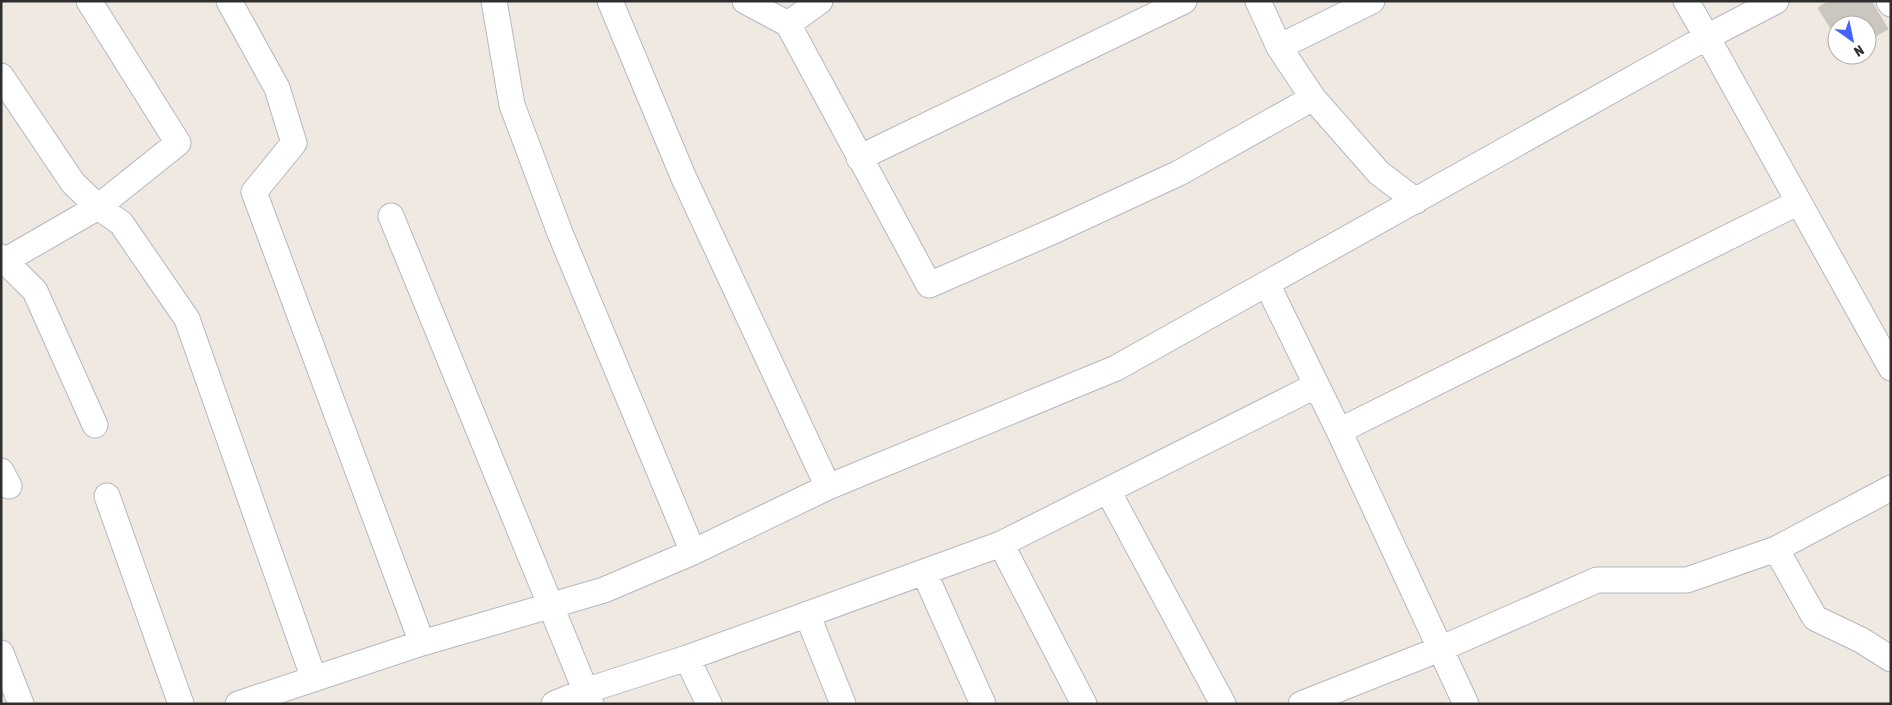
<svg xmlns="http://www.w3.org/2000/svg" width="1892" height="705" font-family="'Asap Condensed',sans-serif">
<style>
.building{fill:#cbc7bf;stroke:#cbc5ba}
.lines{fill:none;stroke-linecap:round;stroke-linejoin:round}
.street-casing{stroke:#b4b7c1;stroke-width:27}
.street{stroke:#fff;stroke-width:25}
</style>
<rect width="100%" height="100%" fill="#efe9e1"/>
<path class="building" d="M1829,1H1871L1888,29L1867,41V25H1837V38L1818,8Z"/>
<g class="lines">
<defs>
<path id="street" d="M229,1L277,88L294,143L254,192L422,643
M494,1L512,105L560,233L693,552
M610,1L683,176L828,487
M745,1L788,24L820,1
M1258,1L1279,47L1313,98L1379,173L1416,201
M1776,1L1707,37L1891,368
M1889,1L1891,4
M788,24L929,285L1058,229L1179,173L1313,98
M1279,47L1372,1
M1,76L73,183L98,207L121,223L187,319L314,679
M859,158L1184,1
M391,216L591,704
M1,257L35,291L95,425
M1,263L98,207L178,143L89,1
M1267,284L1339,431L1466,704
M1339,431L1799,202
M1,471L9,486
M1891,488L1776,549L1815,618L1861,640L1891,659
M1108,491L1223,704
M107,496L181,704
M1001,544L1084,704
M924,572L983,704
M807,614L843,704
M1,653L21,704
M687,658L709,704
M238,704L422,643L604,590L693,552L828,487L1116,368L1707,37L1686,1
M554,704L585,691L687,658L1001,544L1315,386
M1301,704L1440,649L1597,580H1687L1776,549"/>
</defs>
<use href="#street" class="street-casing"/>
<use href="#street" class="street"/>
</g>
<rect width="1892" height="705" fill="none" stroke="#2e2e2e" stroke-width="5"/>
<g transform="translate(1852 40) rotate(147)"><circle r="24" fill="#ffffff" stroke="#ababab"/>
<path d="M0-4L9 19L0 12L-9 19Z" fill="#4264fb"/>
<text y="-8" font-size="14" font-weight="bold" text-anchor="middle" fill="#2e2e2e">N</text>
</g>
</svg>
